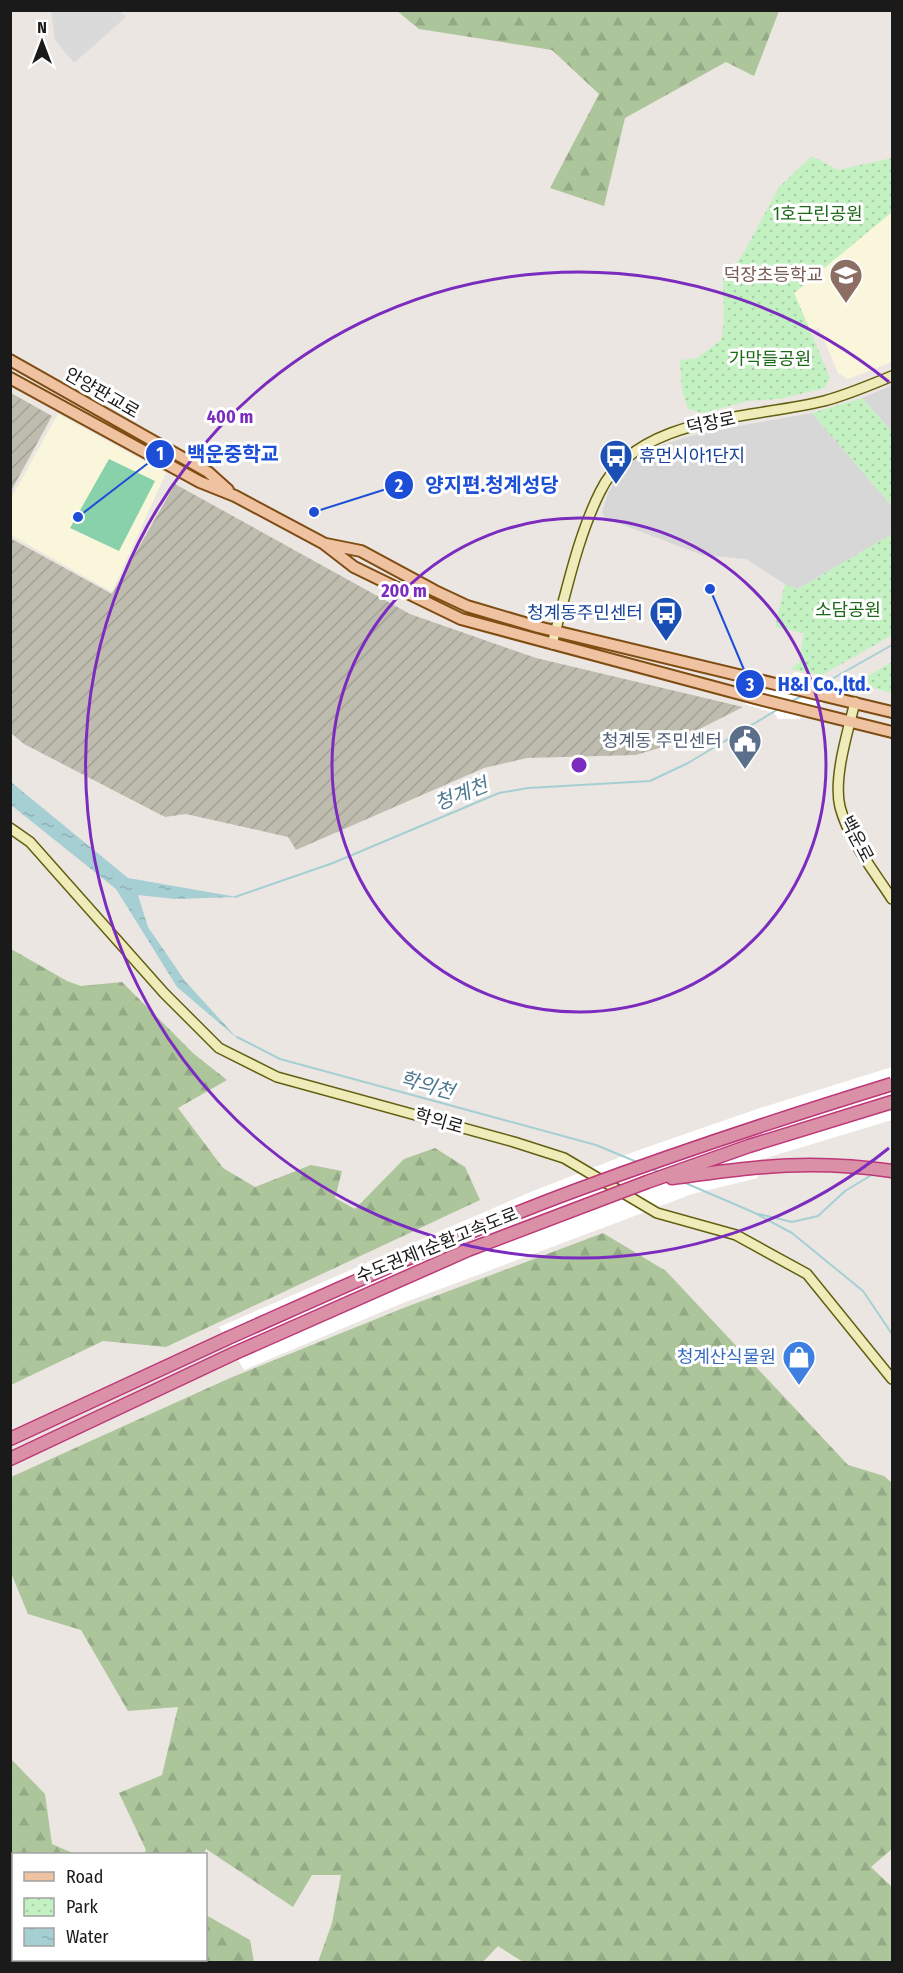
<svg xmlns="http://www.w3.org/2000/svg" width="903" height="1973" font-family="'Fira Sans Condensed','Noto Sans KR',sans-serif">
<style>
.residential{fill:#d8d7d8}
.education{fill:#faf6db}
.construction{fill:url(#construction-furrows)}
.forest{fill:url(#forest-firs)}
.park{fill:url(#park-dots)}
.pitch{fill:#88d1ab}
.parking{fill:#dadada}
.water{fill:url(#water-ripples)}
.pier{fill:#fff}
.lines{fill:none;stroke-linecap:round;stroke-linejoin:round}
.stream{stroke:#a6cfd4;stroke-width:2}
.secondary-casing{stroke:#625f11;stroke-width:12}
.primary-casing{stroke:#7f4c12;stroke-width:14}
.highway-casing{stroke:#be3878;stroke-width:15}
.secondary{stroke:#f0ecba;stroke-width:9}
.primary{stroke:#efc3a2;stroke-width:10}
.highway{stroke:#da91a8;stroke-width:12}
.highway-bridge-casing{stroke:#be3878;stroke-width:15;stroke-linecap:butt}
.highway-bridge{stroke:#da91a8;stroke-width:12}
.ring{fill:none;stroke:#7b2cbf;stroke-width:3}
.labels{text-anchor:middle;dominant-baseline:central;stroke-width:6;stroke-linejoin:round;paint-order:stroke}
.park-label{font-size:18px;fill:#1c6918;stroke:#fff}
.education-label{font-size:18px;fill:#785e54;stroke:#fff;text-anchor:end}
.street-label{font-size:18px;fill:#1a1a1a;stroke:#fff}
.transit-label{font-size:18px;fill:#164399;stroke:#fff;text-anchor:start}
.service-label{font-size:18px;fill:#4e5e75;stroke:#fff;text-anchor:end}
.shop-label{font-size:18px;fill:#366cbe;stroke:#fff;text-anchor:end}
.water-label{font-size:20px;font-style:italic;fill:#4d778f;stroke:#fff}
.centre{fill:#7b2cbf;stroke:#fff;stroke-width:3}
.ring-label{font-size:18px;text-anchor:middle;font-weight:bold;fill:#7b2cbf;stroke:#fff;stroke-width:6;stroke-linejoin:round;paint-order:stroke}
.leader{fill:none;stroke:#1d4ed8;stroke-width:2}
.callout-dot{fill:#1d4ed8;stroke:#fff;stroke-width:2}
.mark-label{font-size:18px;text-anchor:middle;font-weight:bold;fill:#fff}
.callout-label{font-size:20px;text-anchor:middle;font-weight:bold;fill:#1d4ed8;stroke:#fff;stroke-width:6;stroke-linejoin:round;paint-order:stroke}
</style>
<defs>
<pattern id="construction-furrows" width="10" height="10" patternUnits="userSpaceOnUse" patternTransform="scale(1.5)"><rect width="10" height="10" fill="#bebcae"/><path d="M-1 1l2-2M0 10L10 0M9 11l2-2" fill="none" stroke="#a3a195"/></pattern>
<pattern id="forest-firs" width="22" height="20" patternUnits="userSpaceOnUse" patternTransform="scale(1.5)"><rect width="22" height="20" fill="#adc59b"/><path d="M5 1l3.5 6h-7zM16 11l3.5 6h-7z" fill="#94a985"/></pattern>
<pattern id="park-dots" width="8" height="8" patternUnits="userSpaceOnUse" patternTransform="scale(1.5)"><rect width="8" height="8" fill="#c4f1c2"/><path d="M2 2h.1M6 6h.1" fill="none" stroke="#a8cea6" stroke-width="1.8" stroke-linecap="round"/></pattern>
<pattern id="water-ripples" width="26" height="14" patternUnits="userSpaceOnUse" patternTransform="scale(1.5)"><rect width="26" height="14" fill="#a6cfd4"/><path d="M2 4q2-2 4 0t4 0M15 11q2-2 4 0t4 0" fill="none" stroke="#8eb1b5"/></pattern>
</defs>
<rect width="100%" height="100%" fill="#ebe6e1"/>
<path class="residential" d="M892,385V432L862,398Z
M812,413L892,506V534L798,589L785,584L746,559L702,555L605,518L602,512L608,493L617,478L631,462L649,450L683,438L710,431Z"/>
<path class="education" d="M892,212V362L848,379L838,373L819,328L810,330L794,293Z
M58,414L166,473L112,592L11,535V498Z"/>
<path class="construction" d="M11,393L52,416L11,491Z
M175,484L410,614L536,658L743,707L666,746L636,755L527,758L484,768L296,850L288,837L186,814L165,817L24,744L11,733L10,538L112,594Z"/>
<path class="forest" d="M397,11H779L754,76L726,62L625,118L604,206L550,188L599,94L552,50L419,29Z
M11,949L67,981L81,986L122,982L194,1054L227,1080L178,1108L223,1168L255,1187L311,1165L342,1171L335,1198L355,1209L404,1159L435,1148L465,1167L480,1200L166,1347L103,1341L11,1385Z
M603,1233L666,1271L848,1465L884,1476L892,1483V1849L871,1867L892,1887V1962H523L498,1946L483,1962H318L332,1923L341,1875H312L293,1907L206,1849L204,1854H144L146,1850L119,1793L162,1775L178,1707L128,1711L81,1630L28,1614L11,1573V1477L230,1378L406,1307Z
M11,1759L45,1794L52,1844L75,1854H14V1960H206V1915L250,1940L254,1962H11Z"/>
<path class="park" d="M812,156L838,170L892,158V212L794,293L830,378L825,388L779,399L748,401L703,413L688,409L682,390L680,360L697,358L721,340L724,322L723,277L742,256L779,187Z
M862,398L892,432V506L812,413Z
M892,534V635L822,675L790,669L799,663L804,633L775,627L785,584L798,589Z
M892,662V693L856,683Z"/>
<path class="pitch" d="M109,459L155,481L119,551L70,528Z"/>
<path class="parking" d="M51,11H120L126,17L74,63L55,40Z"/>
<path class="water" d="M11,782L128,878L237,897L175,899L138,895L148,927L185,981L238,1039L177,987L116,889L11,805Z"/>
<path class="pier" d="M796,672L851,685L799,719H778L774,713L744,704Z
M892,1067V1120L756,1161L758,1178L692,1194L632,1217L403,1303L244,1370L219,1327L533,1191L636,1151L760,1108Z"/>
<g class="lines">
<path class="stream" d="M814,689L892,645
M790,702L804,695
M235,897L333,863L499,793L528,788L650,781L688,763L780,708
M237,1037L280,1059L596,1145L637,1162
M650,1168L662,1173
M683,1182L755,1213L792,1233L863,1291L892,1334
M759,1214L792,1222L818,1216L845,1191L875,1173"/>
<defs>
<path id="secondary" d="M552,644C566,594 577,538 600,492C637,415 752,419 824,401C847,395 870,385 892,376
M855,702C848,731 833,778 840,807C849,841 874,871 892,899
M10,828L30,842L164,993L219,1048L277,1077L514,1142L564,1158L657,1213L736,1235L807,1274L892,1379"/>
<path id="primary" d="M10,360L208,472L228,490
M10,378L200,482L235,496L323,543L354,567L461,619L755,698L892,732
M326,544L361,551L435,591L467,606L538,627L892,712"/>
<path id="highway" d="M672,1178C718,1172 764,1165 810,1165C838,1165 865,1167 892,1171
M647,1182L749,1146L892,1102
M10,1439L226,1339
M10,1459L235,1353"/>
</defs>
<use href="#secondary" class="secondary-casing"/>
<use href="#primary" class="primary-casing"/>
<use href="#highway" class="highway-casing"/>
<use href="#secondary" class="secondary"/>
<use href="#primary" class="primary"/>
<use href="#highway" class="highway"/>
<defs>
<path id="highway-bridge" d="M226,1339C341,1288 456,1235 574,1191C679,1152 785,1117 892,1084
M235,1353L468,1250L647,1182"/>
</defs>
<use href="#highway-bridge" class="highway-bridge-casing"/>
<use href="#highway-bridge" class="highway-bridge"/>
</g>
<g class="ring">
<circle cx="579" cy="765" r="247"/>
<path d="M889 1148A493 493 0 1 1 889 382"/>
</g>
<defs>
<symbol id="school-pin" viewBox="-11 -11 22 30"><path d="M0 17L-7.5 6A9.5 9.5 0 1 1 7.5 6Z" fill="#8d6e63" stroke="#fff"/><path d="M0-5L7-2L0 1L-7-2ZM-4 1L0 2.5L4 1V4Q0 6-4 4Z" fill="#fff"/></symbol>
<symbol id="bus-pin" viewBox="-11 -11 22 30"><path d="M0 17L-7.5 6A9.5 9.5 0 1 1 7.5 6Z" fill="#1a4fb4" stroke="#fff"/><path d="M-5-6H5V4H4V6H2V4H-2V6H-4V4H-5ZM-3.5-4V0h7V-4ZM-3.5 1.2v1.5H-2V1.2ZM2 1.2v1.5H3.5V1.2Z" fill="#fff"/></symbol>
<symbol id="civic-pin" viewBox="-11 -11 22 30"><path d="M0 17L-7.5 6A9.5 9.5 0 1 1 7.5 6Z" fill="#5c6f8a" stroke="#fff"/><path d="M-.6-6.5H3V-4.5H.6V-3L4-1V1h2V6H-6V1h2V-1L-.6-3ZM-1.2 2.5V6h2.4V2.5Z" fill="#fff"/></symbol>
<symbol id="shop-pin" viewBox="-11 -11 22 30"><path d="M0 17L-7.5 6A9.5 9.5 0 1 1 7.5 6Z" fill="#3f7fe0" stroke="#fff"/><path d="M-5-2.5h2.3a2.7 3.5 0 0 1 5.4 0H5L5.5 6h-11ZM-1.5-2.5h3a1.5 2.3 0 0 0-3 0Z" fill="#fff"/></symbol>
</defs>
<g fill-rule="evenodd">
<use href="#school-pin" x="827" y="256" width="38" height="52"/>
<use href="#bus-pin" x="597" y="437" width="38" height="52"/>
<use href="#bus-pin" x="647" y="594" width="38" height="52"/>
<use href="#civic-pin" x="726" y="722" width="38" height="52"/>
<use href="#shop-pin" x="780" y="1338" width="38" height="52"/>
</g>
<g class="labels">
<g class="park-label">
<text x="818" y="214">1호근린공원</text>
<text x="770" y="359">가막들공원</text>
<text x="848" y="610">소담공원</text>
</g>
<g class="education-label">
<text x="823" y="275">덕장초등학교</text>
</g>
<g class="street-label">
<text transform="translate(102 393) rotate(30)">안양판교로</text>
<text transform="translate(711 423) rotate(-12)">덕장로</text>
<text transform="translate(857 839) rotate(62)">백운로</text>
<text transform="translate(439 1121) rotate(16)">학의로</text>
<text transform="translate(437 1245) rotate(-22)">수도권제1순환고속도로</text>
</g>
<g class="transit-label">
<text x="639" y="456">휴먼시아1단지</text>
<text x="643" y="613" text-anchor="end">청계동주민센터</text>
</g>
<g class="service-label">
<text x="722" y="741">청계동 주민센터</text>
</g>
<g class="shop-label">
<text x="776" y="1357">청계산식물원</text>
</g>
<g class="water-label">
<text transform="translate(461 794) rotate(-22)">청계천</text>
<text transform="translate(427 1085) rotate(15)">학의천</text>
</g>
</g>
<circle cx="579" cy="765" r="9" class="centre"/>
<g class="ring-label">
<text x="230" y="423">400 m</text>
<text x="404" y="597">200 m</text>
</g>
<path class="leader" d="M78 517L160 454M314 512L399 485M710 589L750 684"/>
<g class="callout-dot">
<circle cx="78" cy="517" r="6"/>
<circle cx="314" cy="512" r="6"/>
<circle cx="710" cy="589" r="6"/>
<circle cx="160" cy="454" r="15"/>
<circle cx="399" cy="485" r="15"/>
<circle cx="750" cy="684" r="15"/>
</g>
<g class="mark-label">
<text x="160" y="460">1</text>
<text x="399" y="492">2</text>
<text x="750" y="691">3</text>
</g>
<g class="callout-label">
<text x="233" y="461">백운중학교</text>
<text x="492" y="492">양지편.청계성당</text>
<text x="824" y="691">H&amp;I Co.,ltd.</text>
</g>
<rect width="903" height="1973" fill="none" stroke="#1a1a1a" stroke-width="24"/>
<rect x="12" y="1853" width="195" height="108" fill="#ffffff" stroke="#a3a3a3" stroke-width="1.5"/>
<rect x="24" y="1872" width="30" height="9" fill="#efc3a2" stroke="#a3a3a3" stroke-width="1.5"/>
<text x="66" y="1883" font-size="18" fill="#1a1a1a">Road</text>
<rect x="24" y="1898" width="30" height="18" fill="url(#park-dots)" stroke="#a3a3a3" stroke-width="1.5"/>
<text x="66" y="1913" font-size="18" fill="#1a1a1a">Park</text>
<rect x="24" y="1928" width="30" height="18" fill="url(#water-ripples)" stroke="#a3a3a3" stroke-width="1.5"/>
<text x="66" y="1943" font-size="18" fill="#1a1a1a">Water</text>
<g transform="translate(42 42)" stroke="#ffffff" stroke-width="4.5" paint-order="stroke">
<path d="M0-4.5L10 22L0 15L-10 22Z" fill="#1a1a1a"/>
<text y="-9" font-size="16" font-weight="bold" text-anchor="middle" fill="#1a1a1a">N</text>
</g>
</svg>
